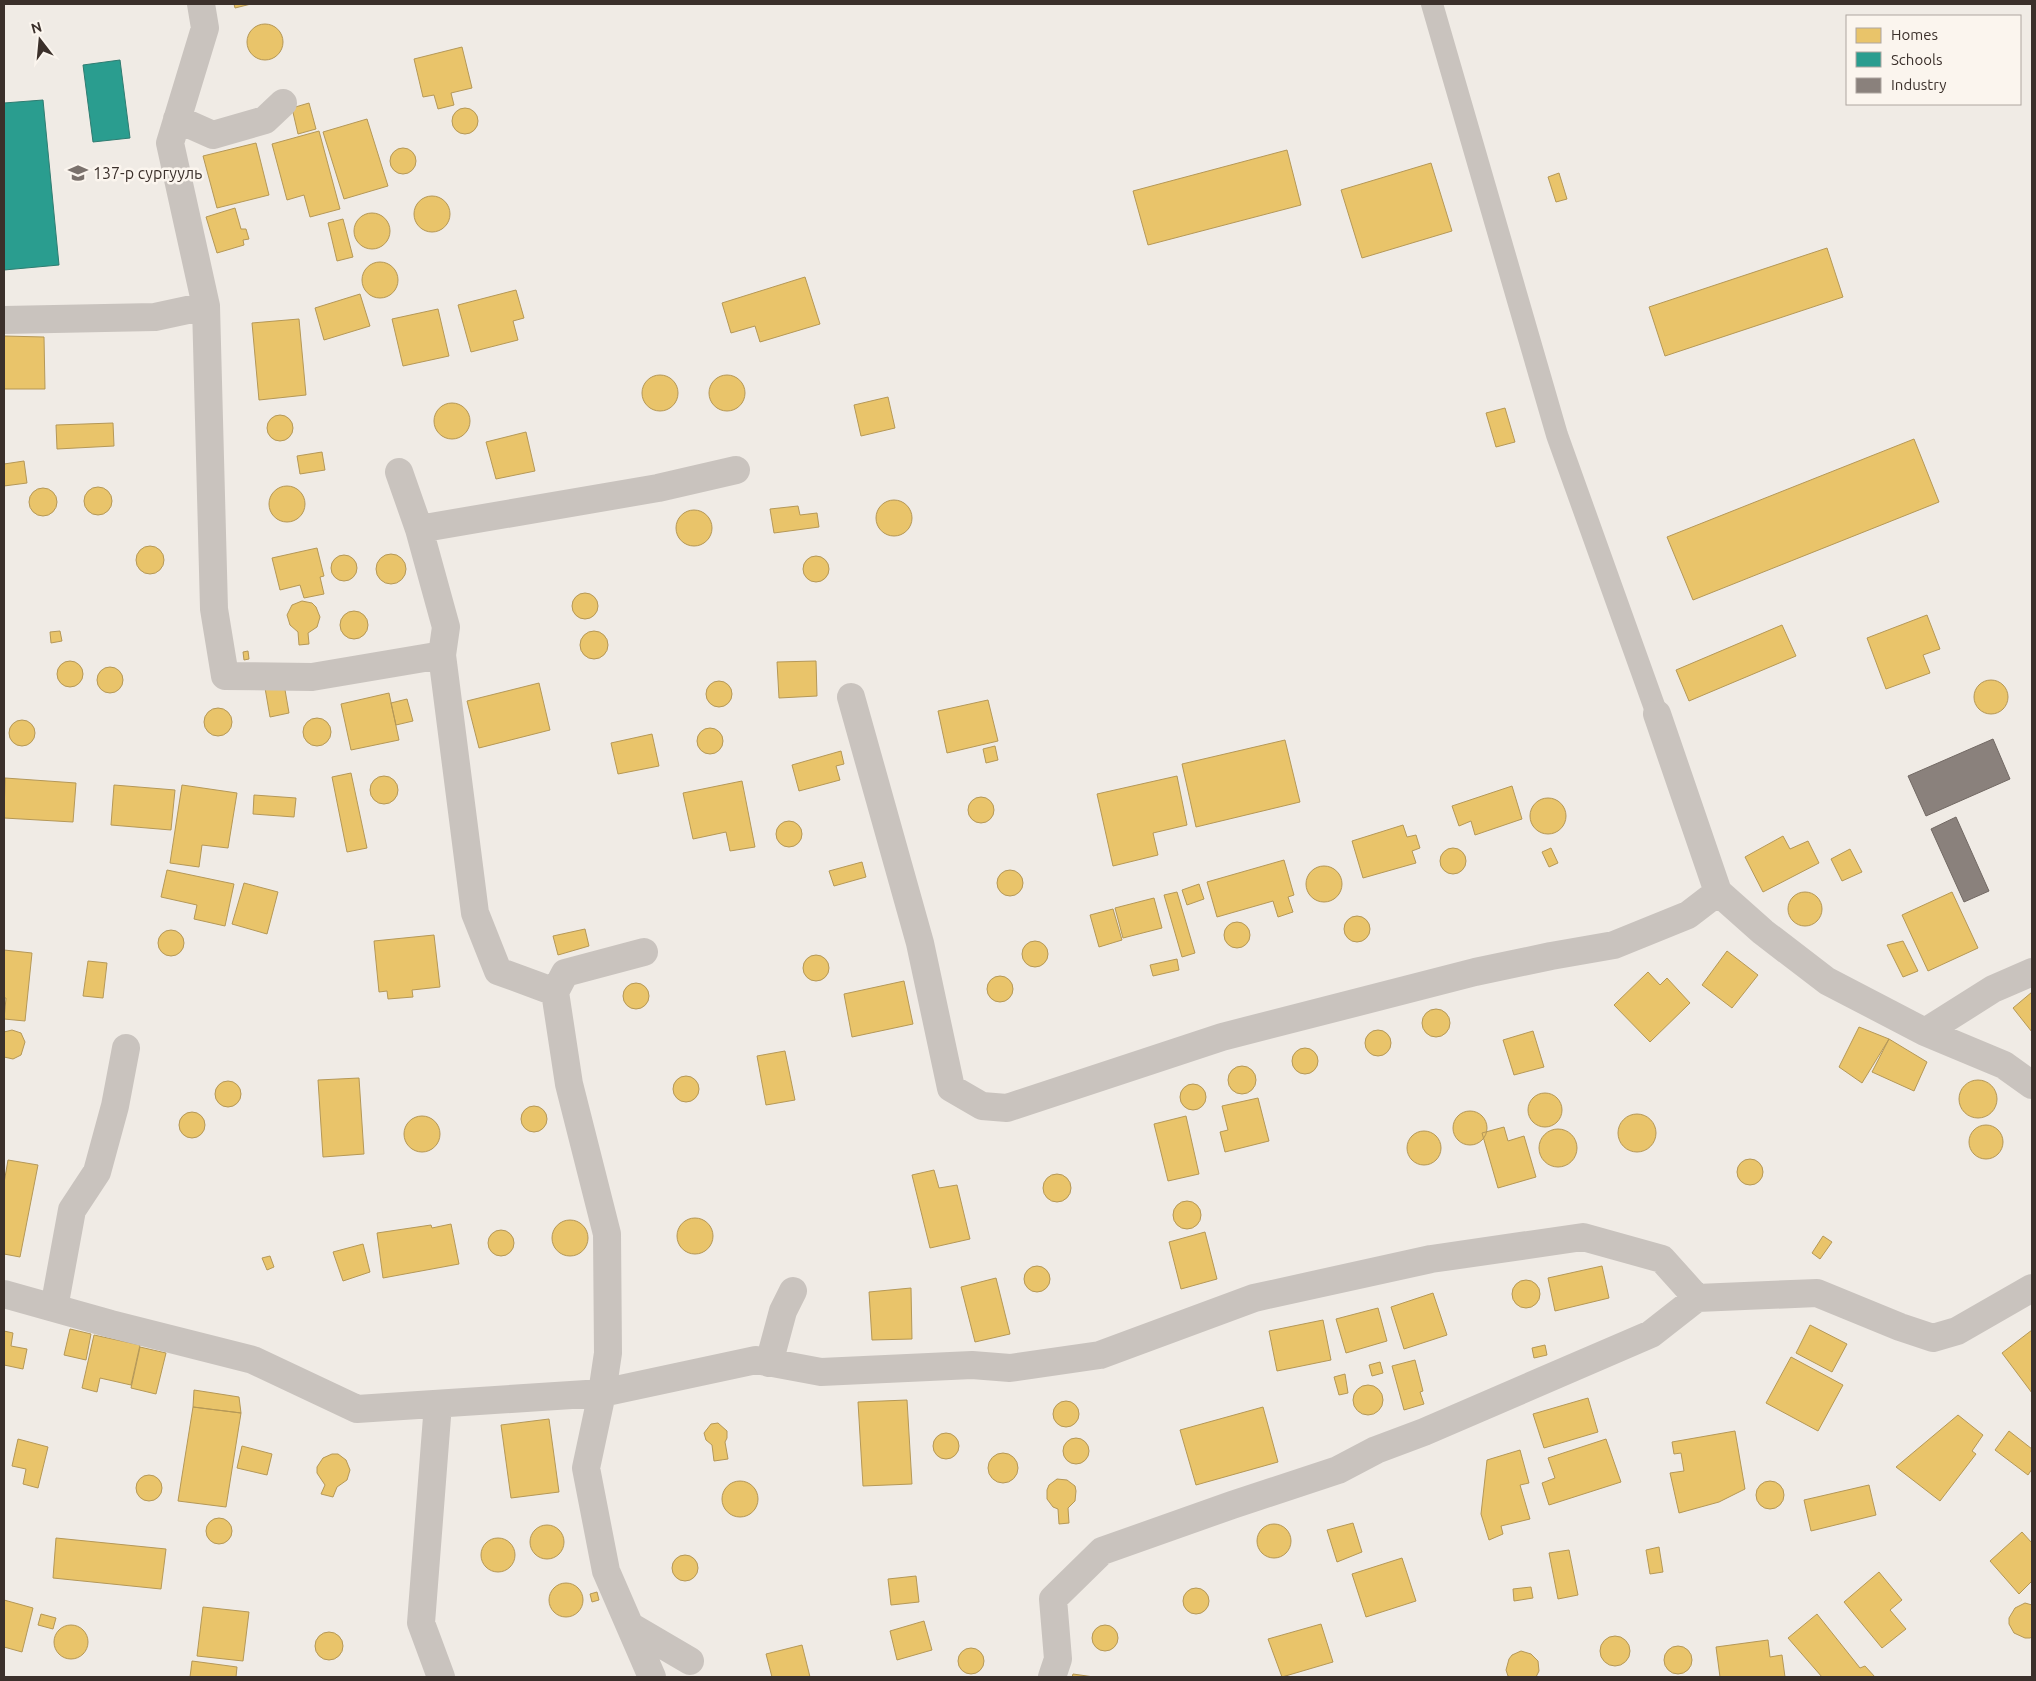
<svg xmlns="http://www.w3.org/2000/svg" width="2036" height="1681" font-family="Ubuntu,sans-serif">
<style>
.homes{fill:#e9c46a;stroke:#b59857}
.schools{fill:#2a9d8f;stroke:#2f7c71}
.industry{fill:#8a817c;stroke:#726964}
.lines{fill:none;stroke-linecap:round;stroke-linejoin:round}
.lane{stroke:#c9c3be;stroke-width:22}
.street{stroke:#c9c3be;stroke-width:28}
.labels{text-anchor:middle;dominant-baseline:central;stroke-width:5;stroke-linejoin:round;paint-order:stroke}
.poi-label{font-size:16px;fill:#3b302b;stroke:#fbf5ee;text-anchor:start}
</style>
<rect width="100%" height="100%" fill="#f0ebe5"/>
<path class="homes" d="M234,4H251L235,8Z
M247 42a18 18 0 1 1 36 0a18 18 0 1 1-36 0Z
M462,47L472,88L451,93L454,105L438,109L434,95L423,97L414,59Z
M309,103L316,129L298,134L292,108Z
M452 121a13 13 0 1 1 26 0a13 13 0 1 1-26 0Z
M367,119L388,186L344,199L323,132Z
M319,131L340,209L310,217L304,195L287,200L272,144Z
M256,143L269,195L217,208L203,156Z
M390 161a13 13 0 1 1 26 0a13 13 0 1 1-26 0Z
M1287,150L1301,205L1148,245L1133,191Z
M1431,163L1452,231L1362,258L1341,190Z
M1559,173L1567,199L1556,202L1548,177Z
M414 214a18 18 0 1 1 36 0a18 18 0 1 1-36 0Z
M235,208L241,229H246L249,239L243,240L244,245L217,253L206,217Z
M354 231a18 18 0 1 1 36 0a18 18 0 1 1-36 0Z
M343,219L353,257L337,261L328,223Z
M1827,248L1843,297L1665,356L1649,307Z
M362 280a18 18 0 1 1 36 0a18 18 0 1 1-36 0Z
M805,277L820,324L760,342L755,326L731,333L722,303Z
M516,290L524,318L513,321L518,340L471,352L458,305Z
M360,294L370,326L324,340L315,308Z
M438,309L449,356L403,366L392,319Z
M299,319L306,395L259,400L252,323Z
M4,336L44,337L45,389H4Z
M642 393a18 18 0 1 1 36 0a18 18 0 1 1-36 0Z
M709 393a18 18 0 1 1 36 0a18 18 0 1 1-36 0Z
M888,397L895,428L861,436L854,405Z
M434 421a18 18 0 1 1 36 0a18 18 0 1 1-36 0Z
M1505,408L1515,442L1496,447L1486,413Z
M267 428a13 13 0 1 1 26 0a13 13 0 1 1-26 0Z
M113,423L114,446L57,449L56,425Z
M526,432L535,471L496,479L486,442Z
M1914,439L1939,502L1693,600L1667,537Z
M322,452L325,470L300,474L297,456Z
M24,461L27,483L4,486V464Z
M269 504a18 18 0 1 1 36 0a18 18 0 1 1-36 0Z
M84 501a14 14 0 1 1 28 0a14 14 0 1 1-28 0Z
M29 502a14 14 0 1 1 28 0a14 14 0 1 1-28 0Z
M876 518a18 18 0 1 1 36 0a18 18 0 1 1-36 0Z
M798,506L800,515L817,513L819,527L774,533L770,509Z
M676 528a18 18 0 1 1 36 0a18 18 0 1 1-36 0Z
M136 560a14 14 0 1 1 28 0a14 14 0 1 1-28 0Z
M317,548L324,576L320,577L324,594L304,598L300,585L280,590L272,558Z
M376 569a15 15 0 1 1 30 0a15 15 0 1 1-30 0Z
M331 568a13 13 0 1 1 26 0a13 13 0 1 1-26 0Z
M803 569a13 13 0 1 1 26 0a13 13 0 1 1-26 0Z
M572 606a13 13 0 1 1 26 0a13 13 0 1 1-26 0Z
M302,601L312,603L316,607L320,617L317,627L308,633L309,644L299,645L298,632L290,625L287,615L292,605Z
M340 625a14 14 0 1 1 28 0a14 14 0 1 1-28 0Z
M1927,615L1940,649L1923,655L1930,673L1886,689L1867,638Z
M1782,625L1796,656L1689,701L1676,670Z
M60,631L62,641L51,643L50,632Z
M580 645a14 14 0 1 1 28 0a14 14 0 1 1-28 0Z
M248,651L249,659L244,660L243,652Z
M57 674a13 13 0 1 1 26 0a13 13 0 1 1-26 0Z
M816,661L817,696L779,698L777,662Z
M97 680a13 13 0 1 1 26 0a13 13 0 1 1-26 0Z
M1974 697a17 17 0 1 1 34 0a17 17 0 1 1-34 0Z
M706 694a13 13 0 1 1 26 0a13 13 0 1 1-26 0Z
M539,683L550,730L479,748L467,701Z
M284,684L289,713L270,717L265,688Z
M389,693L399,740L351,750L341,704Z
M407,699L413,721L396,725L391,703Z
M988,700L998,741L947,753L938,711Z
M204 722a14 14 0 1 1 28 0a14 14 0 1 1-28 0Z
M303 732a14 14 0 1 1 28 0a14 14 0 1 1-28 0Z
M9 733a13 13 0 1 1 26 0a13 13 0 1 1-26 0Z
M697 741a13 13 0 1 1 26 0a13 13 0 1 1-26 0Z
M652,734L659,766L618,774L611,743Z
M1285,740L1300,802L1196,827L1182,764Z
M995,746L998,760L986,763L983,749Z
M841,751L844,764L836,766L840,780L799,791L792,765Z
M351,773L367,848L347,852L332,777Z
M370 790a14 14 0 1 1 28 0a14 14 0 1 1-28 0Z
M1177,776L1187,825L1153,833L1158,855L1113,866L1097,794Z
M5,778L76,783L73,822L4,818Z
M742,781L755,847L730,851L726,832L693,839L683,793Z
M114,785L175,790L171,830L111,825Z
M182,785L237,793L228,848L202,845L199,867L170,863Z
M1512,786L1522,819L1475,835L1471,821L1459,826L1452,806Z
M254,795L296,798L294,817L253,814Z
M968 810a13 13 0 1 1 26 0a13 13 0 1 1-26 0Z
M1530 816a18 18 0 1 1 36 0a18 18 0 1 1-36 0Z
M776 834a13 13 0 1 1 26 0a13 13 0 1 1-26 0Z
M1403,825L1407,837L1416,835L1420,848L1412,851L1416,863L1363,878L1352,841Z
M1783,836L1790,849L1808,841L1819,863L1763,892L1745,857Z
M1440 861a13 13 0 1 1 26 0a13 13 0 1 1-26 0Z
M1551,848L1558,863L1549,867L1542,852Z
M1850,849L1862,872L1842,881L1831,859Z
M1284,860L1294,895L1288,897L1293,912L1278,917L1273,901L1217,917L1207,882Z
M862,862L866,877L834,886L829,871Z
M1306 884a18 18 0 1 1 36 0a18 18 0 1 1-36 0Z
M997 883a13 13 0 1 1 26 0a13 13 0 1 1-26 0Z
M167,870L234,884L225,926L194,919L197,905L161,897Z
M244,883L278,892L267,934L232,924Z
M1199,884L1204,899L1187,905L1182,890Z
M1788 909a17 17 0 1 1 34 0a17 17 0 1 1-34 0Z
M1177,892L1195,953L1182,957L1164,895Z
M1952,892L1978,948L1928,971L1902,915Z
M1154,898L1162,928L1123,938L1115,908Z
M1113,909L1122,940L1099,947L1090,915Z
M1344 929a13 13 0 1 1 26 0a13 13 0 1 1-26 0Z
M1224 935a13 13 0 1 1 26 0a13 13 0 1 1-26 0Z
M585,929L589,946L558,955L553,936Z
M158 943a13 13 0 1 1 26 0a13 13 0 1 1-26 0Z
M434,935L440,987L412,990L413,997L388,999L387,991L379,992L374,941Z
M1022 954a13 13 0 1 1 26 0a13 13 0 1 1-26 0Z
M1903,941L1918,971L1903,977L1887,945Z
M4,950L32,953L25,1021L4,1019L6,998H4Z
M1727,951L1758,975L1732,1008L1702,985Z
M803 968a13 13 0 1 1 26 0a13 13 0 1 1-26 0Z
M1177,959L1179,970L1153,976L1150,965Z
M88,961L107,963L103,998L83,996Z
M1648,972L1660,985L1667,978L1690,1003L1650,1042L1614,1005Z
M987 989a13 13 0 1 1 26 0a13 13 0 1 1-26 0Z
M904,981L913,1024L852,1037L844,994Z
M623 996a13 13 0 1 1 26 0a13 13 0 1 1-26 0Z
M2032,992V1032L2013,1008Z
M1422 1023a14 14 0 1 1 28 0a14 14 0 1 1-28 0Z
M1859,1027L1889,1039L1862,1083L1839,1067Z
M1365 1043a13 13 0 1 1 26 0a13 13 0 1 1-26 0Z
M12,1030L21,1033L25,1042L21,1055L13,1059L4,1057V1032Z
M1533,1031L1544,1067L1514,1075L1503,1040Z
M1889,1039L1927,1062L1914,1091L1872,1072Z
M1292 1061a13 13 0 1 1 26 0a13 13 0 1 1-26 0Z
M785,1051L795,1100L766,1105L757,1056Z
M1228 1080a14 14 0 1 1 28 0a14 14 0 1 1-28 0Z
M673 1089a13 13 0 1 1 26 0a13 13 0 1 1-26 0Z
M359,1078L364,1154L323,1157L318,1080Z
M1959 1099a19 19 0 1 1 38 0a19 19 0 1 1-38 0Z
M215 1094a13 13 0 1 1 26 0a13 13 0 1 1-26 0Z
M1180 1097a13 13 0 1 1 26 0a13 13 0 1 1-26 0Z
M1528 1110a17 17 0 1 1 34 0a17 17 0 1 1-34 0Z
M1258,1098L1269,1141L1225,1152L1220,1132L1228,1130L1222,1106Z
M521 1119a13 13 0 1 1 26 0a13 13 0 1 1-26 0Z
M1453 1128a17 17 0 1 1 34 0a17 17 0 1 1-34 0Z
M179 1125a13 13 0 1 1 26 0a13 13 0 1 1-26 0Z
M1618 1133a19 19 0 1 1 38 0a19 19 0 1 1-38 0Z
M404 1134a18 18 0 1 1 36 0a18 18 0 1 1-36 0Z
M1186,1116L1199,1174L1168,1181L1154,1124Z
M1969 1142a17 17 0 1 1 34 0a17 17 0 1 1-34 0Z
M1504,1127L1508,1141L1524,1136L1536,1177L1498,1188L1482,1133Z
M1539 1148a19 19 0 1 1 38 0a19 19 0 1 1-38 0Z
M1407 1148a17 17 0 1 1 34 0a17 17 0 1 1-34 0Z
M1737 1172a13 13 0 1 1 26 0a13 13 0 1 1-26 0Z
M8,1160L38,1165L20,1257L4,1254V1183Z
M934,1170L939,1188L957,1185L970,1239L930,1248L912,1175Z
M1043 1188a14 14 0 1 1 28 0a14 14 0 1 1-28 0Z
M1173 1215a14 14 0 1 1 28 0a14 14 0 1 1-28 0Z
M677 1236a18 18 0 1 1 36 0a18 18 0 1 1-36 0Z
M552 1238a18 18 0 1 1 36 0a18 18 0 1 1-36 0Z
M451,1224L459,1264L383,1278L377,1233L431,1225L432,1228Z
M488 1243a13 13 0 1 1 26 0a13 13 0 1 1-26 0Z
M1205,1232L1217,1279L1181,1289L1169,1242Z
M1823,1236L1832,1242L1820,1259L1812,1253Z
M363,1244L370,1272L343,1281L333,1252Z
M270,1256L274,1267L267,1270L262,1258Z
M1024 1279a13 13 0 1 1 26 0a13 13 0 1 1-26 0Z
M1602,1266L1609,1298L1555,1311L1548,1278Z
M996,1278L1010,1334L975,1342L961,1287Z
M1512 1294a14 14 0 1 1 28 0a14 14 0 1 1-28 0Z
M911,1288L912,1339L872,1340L869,1292Z
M1433,1293L1447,1335L1404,1349L1391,1307Z
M1378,1308L1387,1341L1346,1353L1336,1319Z
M1323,1320L1331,1360L1277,1371L1269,1331Z
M1810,1325L1847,1344L1832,1372L1796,1353Z
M70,1329L91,1334L86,1360L64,1355Z
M2032,1330V1393L2002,1353Z
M4,1331L13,1333L11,1346L27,1349L23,1369L4,1365Z
M94,1335L140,1345L131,1385L100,1378L97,1392L82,1388Z
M1545,1345L1547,1355L1534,1358L1532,1348Z
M140,1347L166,1353L156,1394L131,1388Z
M1791,1357L1843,1385L1818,1431L1766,1403Z
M1415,1360L1423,1391L1420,1392L1424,1404L1404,1410L1392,1366Z
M1380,1362L1383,1373L1372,1376L1369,1365Z
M1345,1374L1348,1393L1339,1395L1334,1377Z
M1353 1400a15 15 0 1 1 30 0a15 15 0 1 1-30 0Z
M194,1390L239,1397L241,1413L193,1407Z
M1588,1398L1598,1432L1544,1448L1533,1414Z
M907,1400L912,1484L863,1486L858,1402Z
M1053 1414a13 13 0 1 1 26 0a13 13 0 1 1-26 0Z
M193,1407L241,1413L226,1507L178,1501Z
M1263,1407L1278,1462L1196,1485L1180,1430Z
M1958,1415L1983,1435L1972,1451L1976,1454L1940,1501L1896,1467Z
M549,1419L559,1492L511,1498L501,1425Z
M718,1423L727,1431V1438L725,1442L728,1459L714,1461L712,1445L706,1440L704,1433L711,1424Z
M1735,1431L1745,1489L1719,1502L1679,1513L1670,1473L1684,1471L1681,1453L1674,1454L1672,1442Z
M2009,1431L2032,1449V1469L2028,1475L1995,1450Z
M933 1446a13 13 0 1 1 26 0a13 13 0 1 1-26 0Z
M1063 1451a13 13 0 1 1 26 0a13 13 0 1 1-26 0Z
M18,1439L48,1447L38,1488L23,1484L26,1469L12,1466Z
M1606,1439L1621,1482L1549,1505L1542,1483L1555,1478L1548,1458Z
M242,1446L272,1454L267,1475L237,1468Z
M1520,1450L1529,1483L1520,1485L1530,1519L1501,1526L1503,1534L1489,1540L1481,1514L1487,1460Z
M988 1468a15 15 0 1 1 30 0a15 15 0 1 1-30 0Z
M332,1454H338L346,1460L350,1470L347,1480L337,1487L333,1497L321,1494L325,1485L317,1473V1467L323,1458Z
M136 1488a13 13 0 1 1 26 0a13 13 0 1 1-26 0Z
M1057,1479L1067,1480L1075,1486L1076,1491L1075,1501L1068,1508L1069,1523L1059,1524L1058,1509L1053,1507L1047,1499V1490L1049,1485Z
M722 1499a18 18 0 1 1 36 0a18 18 0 1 1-36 0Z
M1756 1495a14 14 0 1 1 28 0a14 14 0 1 1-28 0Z
M1869,1485L1876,1515L1811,1531L1804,1500Z
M206 1531a13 13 0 1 1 26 0a13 13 0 1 1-26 0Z
M1353,1523L1362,1552L1337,1562L1327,1530Z
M1257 1541a17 17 0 1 1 34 0a17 17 0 1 1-34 0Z
M530 1542a17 17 0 1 1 34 0a17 17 0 1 1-34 0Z
M2022,1532L2032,1543V1581L2019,1594L1990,1561Z
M481 1555a17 17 0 1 1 34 0a17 17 0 1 1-34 0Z
M56,1538L166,1549L161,1589L53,1578Z
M1659,1547L1663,1572L1650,1574L1646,1550Z
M1569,1550L1578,1595L1558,1599L1549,1553Z
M672 1568a13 13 0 1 1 26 0a13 13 0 1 1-26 0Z
M1402,1558L1416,1601L1366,1617L1352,1574Z
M1879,1572L1902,1600L1890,1610L1906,1629L1882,1648L1844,1602Z
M916,1576L919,1602L891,1605L888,1579Z
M549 1600a17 17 0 1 1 34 0a17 17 0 1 1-34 0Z
M1531,1587L1533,1598L1514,1601L1513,1589Z
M1183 1601a13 13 0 1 1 26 0a13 13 0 1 1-26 0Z
M597,1592L599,1600L592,1602L590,1594Z
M4,1600L33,1608L22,1652L4,1647Z
M2025,1603L2032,1605V1637L2030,1638H2025L2014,1633L2009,1624V1618L2015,1608Z
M203,1607L249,1612L243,1661L197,1656Z
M41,1614L56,1618L53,1629L38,1625Z
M1817,1614L1860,1668L1865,1666L1875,1677H1822L1788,1638Z
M924,1621L932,1650L897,1660L890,1631Z
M1321,1624L1333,1662L1282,1677L1268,1639Z
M1092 1638a13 13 0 1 1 26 0a13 13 0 1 1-26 0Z
M54 1642a17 17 0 1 1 34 0a17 17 0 1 1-34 0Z
M315 1646a14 14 0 1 1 28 0a14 14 0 1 1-28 0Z
M1600 1651a15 15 0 1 1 30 0a15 15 0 1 1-30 0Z
M1768,1640L1770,1657L1782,1655L1785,1677H1720L1716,1647Z
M802,1645L810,1677H772L766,1654Z
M1664 1660a14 14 0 1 1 28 0a14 14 0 1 1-28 0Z
M958 1661a13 13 0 1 1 26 0a13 13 0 1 1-26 0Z
M1521,1651L1531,1654L1538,1661L1539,1671L1536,1677H1510L1508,1676L1506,1670L1509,1659L1512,1655Z
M192,1661L237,1667L236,1677H190Z
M1073,1674L1094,1677H1072Z"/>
<path class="schools" d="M120,60L130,138L93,142L83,65Z
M43,100L59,265L4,270V103Z"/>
<path class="industry" d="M1993,739L2010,779L1926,816L1908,776Z
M1956,817L1989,891L1964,902L1931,829Z"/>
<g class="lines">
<path class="lane" d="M1432,4L1557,435L1657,714"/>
<path class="street" d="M201,4L205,28L170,143L206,306
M177,119L213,135L265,120L283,103
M4,320L155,317L206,306L214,609L225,676L312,677L442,655
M399,472L419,529L446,627L442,655L475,913L498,971L555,992L569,1084L607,1234L608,1353L602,1393L586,1468L606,1571L652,1677
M419,529L658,488L736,470
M851,697L920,943L951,1088L982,1106L1007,1108L1222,1037L1475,972L1551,956L1614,945L1688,915L1718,892
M1657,714L1718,892L1763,932L1827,981L1925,1032L2004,1065L2032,1085
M555,992L565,973L644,952
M1925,1032L1993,989L2032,972
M4,1294L111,1324L253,1360L357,1409L602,1393L756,1360L821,1372L972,1365L1010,1368L1100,1355L1254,1298L1431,1259L1583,1237L1662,1259L1697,1298L1817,1293L1900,1327L1933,1338L1957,1331L2032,1288
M54,1308L72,1210L97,1172L115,1106L126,1048
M769,1363L783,1311L793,1291
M438,1404L421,1623L441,1677
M632,1627L690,1661
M1052,1677L1058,1659L1053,1599L1102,1551L1232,1505L1338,1470L1376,1450L1424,1432L1651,1334L1697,1298"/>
</g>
<defs>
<symbol id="school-bare" viewBox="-9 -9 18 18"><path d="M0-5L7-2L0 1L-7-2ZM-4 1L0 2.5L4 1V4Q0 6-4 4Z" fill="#7a716c" stroke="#fbf5ee" stroke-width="2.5" paint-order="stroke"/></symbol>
</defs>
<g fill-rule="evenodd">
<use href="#school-bare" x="64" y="159" width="28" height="28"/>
</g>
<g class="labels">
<g class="poi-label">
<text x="93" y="173">137-р сургууль</text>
</g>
</g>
<rect width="2036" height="1681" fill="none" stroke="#3b302b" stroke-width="10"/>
<rect x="1846" y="15" width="175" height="90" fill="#fbf5ee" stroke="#aea6a0"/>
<rect x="1856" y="28" width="25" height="15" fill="#e9c46a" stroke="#aea6a0"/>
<text x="1891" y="40" font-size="15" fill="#3b302b">Homes</text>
<rect x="1856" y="52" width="25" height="15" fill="#2a9d8f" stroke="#aea6a0"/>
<text x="1891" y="65" font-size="15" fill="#3b302b">Schools</text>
<rect x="1856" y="78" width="25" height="15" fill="#8a817c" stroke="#aea6a0"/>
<text x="1891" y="90" font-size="15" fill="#3b302b">Industry</text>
<g transform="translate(40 40) rotate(344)" stroke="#fbf5ee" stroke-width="4" paint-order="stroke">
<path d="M0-4L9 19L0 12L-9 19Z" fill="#3b302b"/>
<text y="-8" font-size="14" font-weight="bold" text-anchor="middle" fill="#3b302b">N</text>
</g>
</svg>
